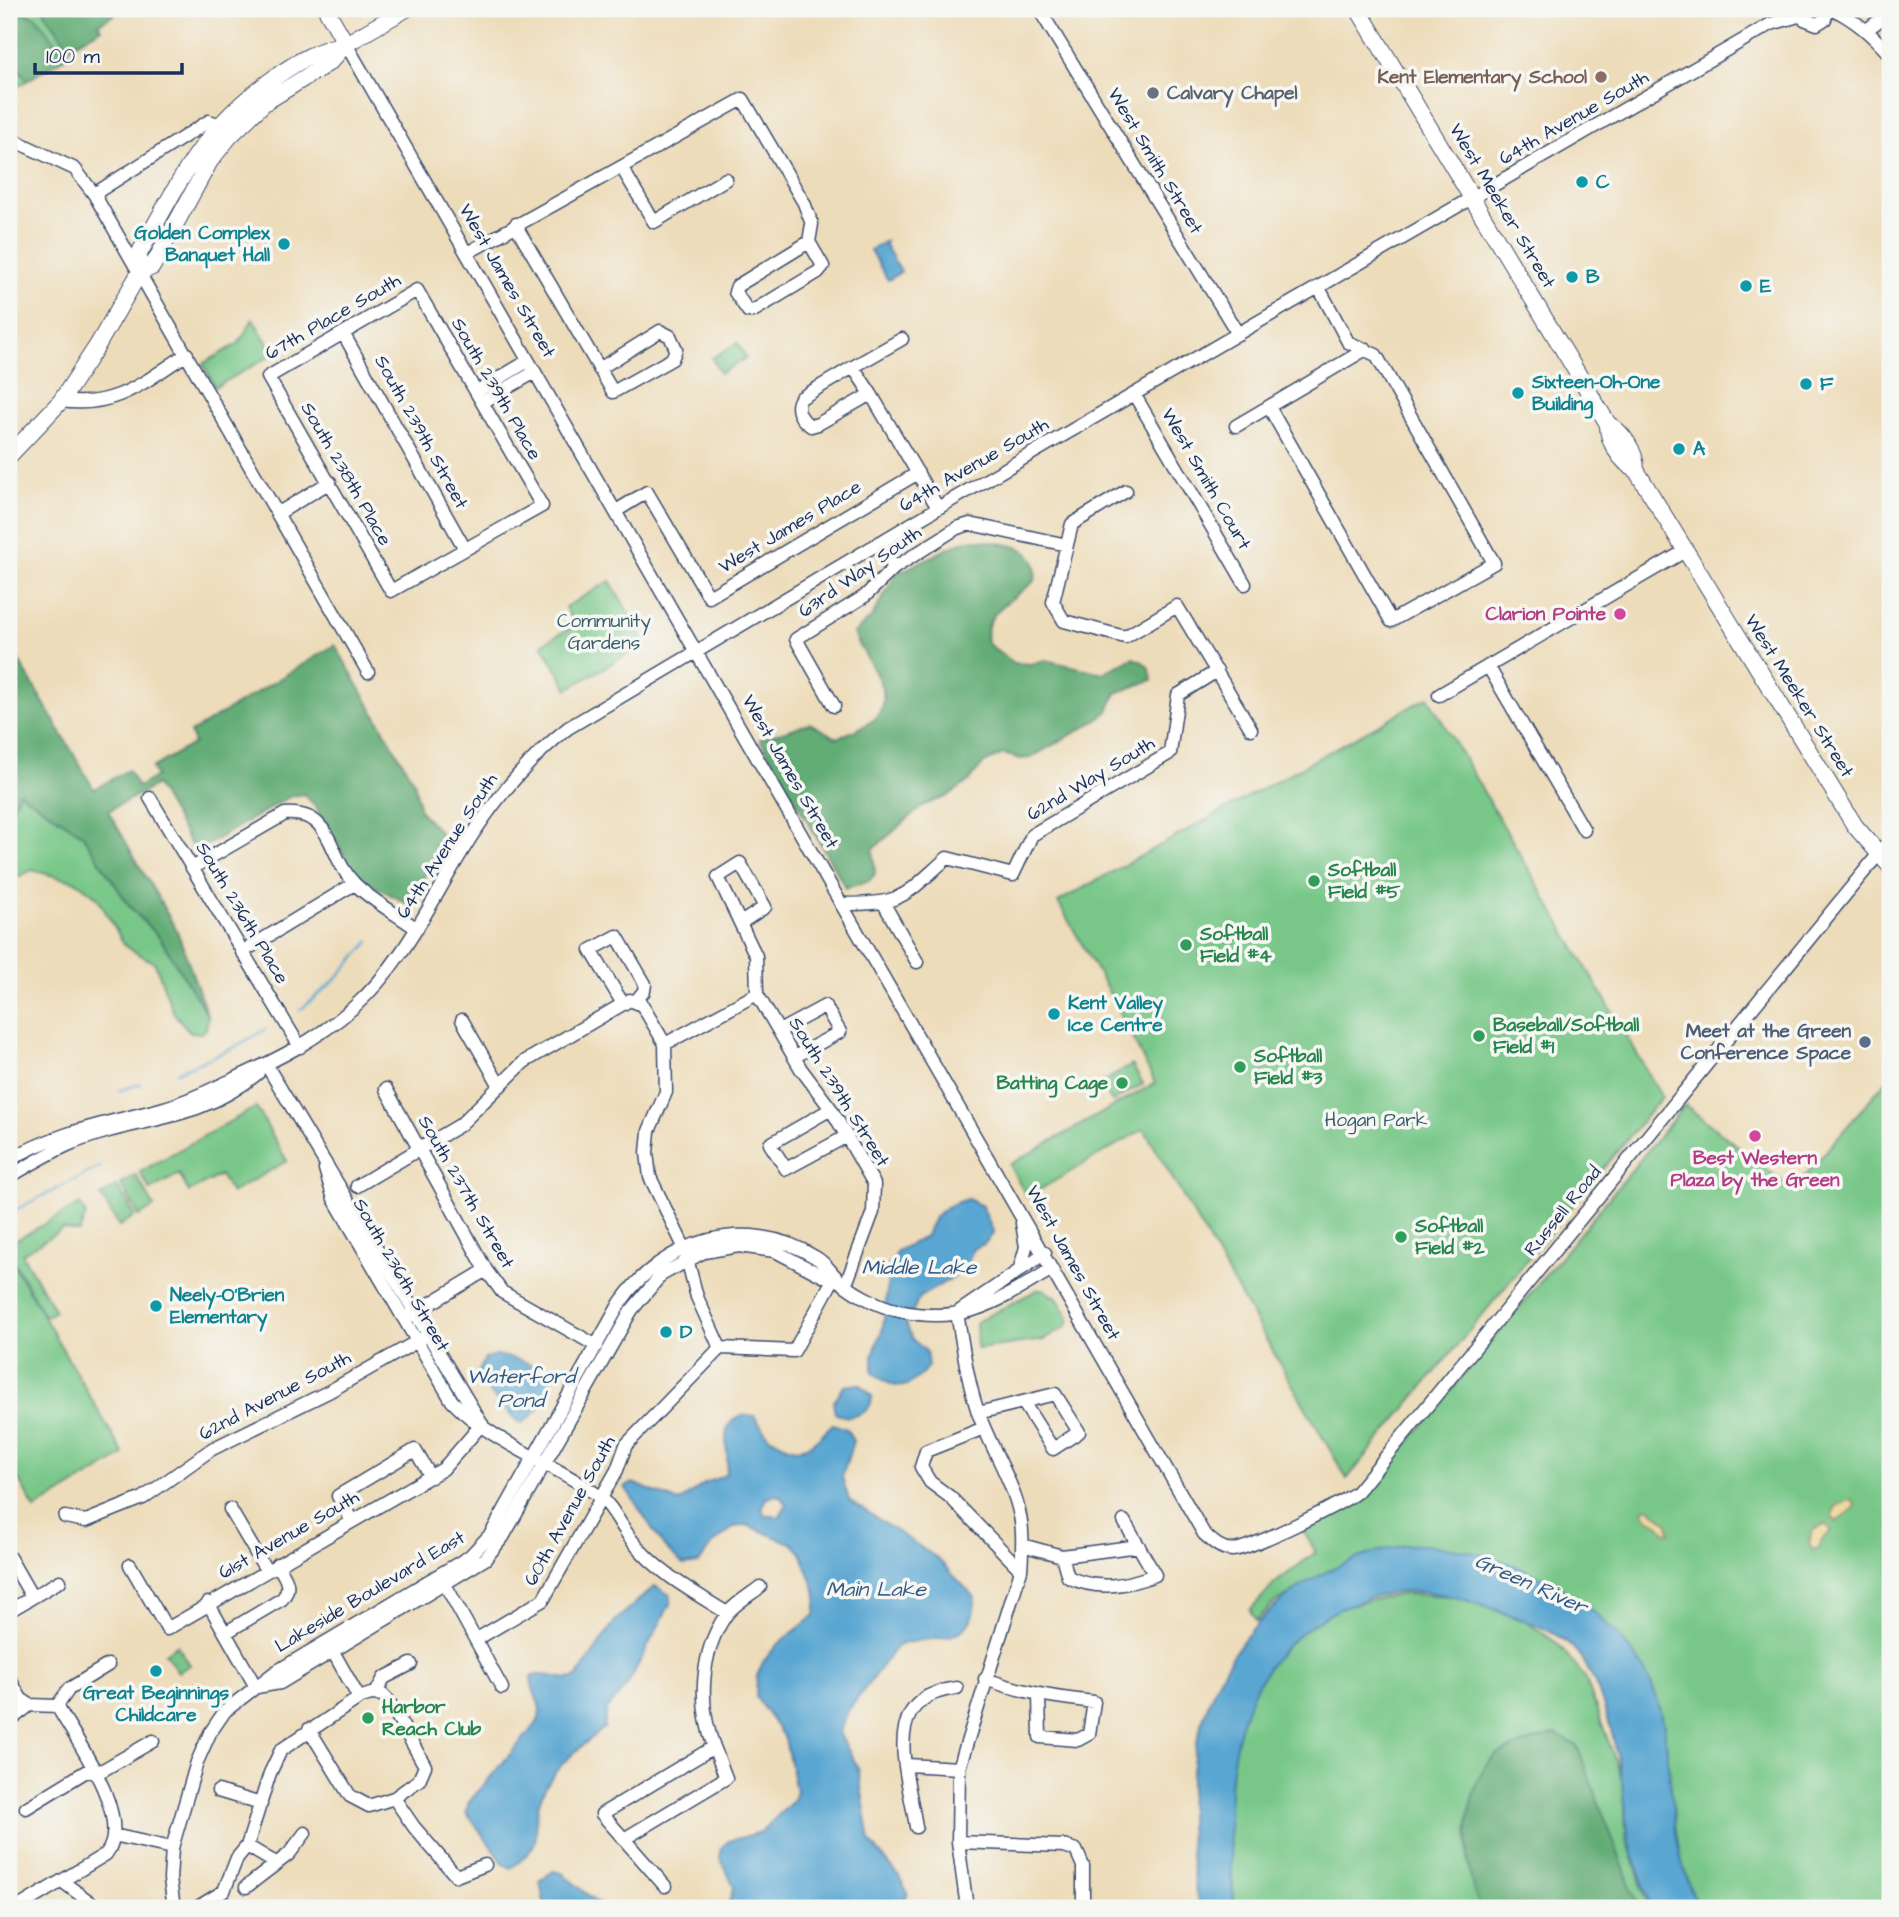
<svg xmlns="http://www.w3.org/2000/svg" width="1899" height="1917" font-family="'Architects Daughter',sans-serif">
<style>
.green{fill:#78c788;stroke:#4a7b73;stroke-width:2}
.forest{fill:#62ac74;stroke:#3e6e69;stroke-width:2}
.sand{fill:#eeda9e;stroke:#84847e;stroke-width:2}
.water{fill:#58a6d1;stroke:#3a6a98;stroke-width:2;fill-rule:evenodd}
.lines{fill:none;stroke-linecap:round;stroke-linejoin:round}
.stream{stroke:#58a6d1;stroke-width:2.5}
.minor-casing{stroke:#3a496c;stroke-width:15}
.major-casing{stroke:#3a496c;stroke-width:18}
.minor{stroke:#fff;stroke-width:12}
.major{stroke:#fff;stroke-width:16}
.education-dot{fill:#8d6e63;stroke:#f6f6f2;stroke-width:2.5}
.worship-dot{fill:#6b7280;stroke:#f6f6f2;stroke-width:2.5}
.culture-dot{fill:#0f9aa8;stroke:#f6f6f2;stroke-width:2.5}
.hotel-dot{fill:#d1479c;stroke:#f6f6f2;stroke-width:2.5}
.leisure-dot{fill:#2e9e5b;stroke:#f6f6f2;stroke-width:2.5}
.service-dot{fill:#5c6f8a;stroke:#f6f6f2;stroke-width:2.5}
.labels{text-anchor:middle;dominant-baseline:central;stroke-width:7;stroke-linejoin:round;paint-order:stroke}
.education-label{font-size:19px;font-weight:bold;fill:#785e54;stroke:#f6f6f2;text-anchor:end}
.worship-label{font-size:19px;font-weight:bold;fill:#5b616d;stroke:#f6f6f2;text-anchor:start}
.street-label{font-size:19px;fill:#1b2f5e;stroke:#f6f6f2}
.culture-label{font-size:19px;font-weight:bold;fill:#0d838f;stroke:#f6f6f2;text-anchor:start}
.hotel-label{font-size:19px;font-weight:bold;fill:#b23c85;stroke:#f6f6f2;text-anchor:end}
.park-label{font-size:19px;fill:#375d6b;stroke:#f6f6f2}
.leisure-label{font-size:19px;font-weight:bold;fill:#27864d;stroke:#f6f6f2;text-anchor:start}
.service-label{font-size:19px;font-weight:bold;fill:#4e5e75;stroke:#f6f6f2;text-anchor:end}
.water-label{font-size:21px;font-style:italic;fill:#305986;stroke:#f6f6f2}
</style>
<rect width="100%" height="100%" fill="#f6f6f2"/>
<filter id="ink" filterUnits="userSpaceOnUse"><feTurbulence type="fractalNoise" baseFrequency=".0143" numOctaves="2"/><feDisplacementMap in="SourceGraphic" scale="14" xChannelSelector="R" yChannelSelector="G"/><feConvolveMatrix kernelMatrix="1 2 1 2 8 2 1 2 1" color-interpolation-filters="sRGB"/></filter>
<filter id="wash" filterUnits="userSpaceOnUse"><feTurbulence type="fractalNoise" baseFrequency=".00686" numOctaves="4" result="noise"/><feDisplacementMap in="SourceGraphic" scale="28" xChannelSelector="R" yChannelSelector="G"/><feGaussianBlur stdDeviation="1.57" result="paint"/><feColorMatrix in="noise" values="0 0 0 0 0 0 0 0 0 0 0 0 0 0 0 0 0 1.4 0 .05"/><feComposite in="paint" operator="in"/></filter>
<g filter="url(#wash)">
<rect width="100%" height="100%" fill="#eddcb9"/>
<path class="green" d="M16,9H43L69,47L66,57L36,17Z
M9,60L28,80L9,91Z
M253,319L274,354L215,387L203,364L239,343Z
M738,343L746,358L720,373L712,358Z
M610,581L646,643L568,689L542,644L575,625L565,607Z
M1428,697L1662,1097L1347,1479L1144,1129L1027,1197L1009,1165L1155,1083L1118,1008L1058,902Z
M18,792L82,834L130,907L160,938L208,1016L206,1029L202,1033L190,1032L173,1012L155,963L126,947L97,897L77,882L32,870L9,881V816Z
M1132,1065L1143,1084L1112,1102L1101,1083Z
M1890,1076V1908H1694L1575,1601L1313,1579L1274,1603L1256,1621L1250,1610L1274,1584L1316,1552L1302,1529L1356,1500L1372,1487L1685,1105L1793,1190Z
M256,1107L287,1161L231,1193L220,1175L189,1192L179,1174L150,1190L140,1172Z
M136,1175L154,1207L139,1216L121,1184Z
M117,1186L135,1216L119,1226L101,1196Z
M80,1204L86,1215L79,1232L63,1229L22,1254L55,1311L45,1317L9,1254V1244Z
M9,1257L124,1455L35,1509L9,1463Z
M1044,1289L1052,1296L1055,1295L1069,1317L1067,1326L1044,1340L977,1349L976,1322L1037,1290Z
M1403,1594L1456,1596L1527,1622L1558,1644L1585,1678L1624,1784L1626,1837L1649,1908H1235C1224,1815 1217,1686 1306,1625C1333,1607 1371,1599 1403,1594Z
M177,1645L190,1665L178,1672L165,1653Z"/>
<path class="forest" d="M11,9L36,17L66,57L28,80L9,59Z
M43,9H124L98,24L101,29L69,47Z
M974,539C1003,545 1042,542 1035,580C1017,598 981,611 987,643L1014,663L1031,664L1045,660L1103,673L1133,658C1146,662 1151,667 1152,680L1116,693L1108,711L1099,719L1030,758L1021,759L1003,754L984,763L969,781L948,796L924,805L873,849L875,874L869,881L846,888L760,739L810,723L837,738C848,733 862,728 872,721C903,696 863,660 854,633L872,617L896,574L959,543Z
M9,644L94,789L128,770L138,787L156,776L152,768L194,743L190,733L335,645L414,782L420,811L446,839L408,904L357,877L315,806L304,794L291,796L195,852L156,785L108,811L177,931L207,1014L160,938L130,907L82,834L19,792L9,816Z
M1556,1734L1577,1746L1639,1908H1481C1461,1873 1461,1783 1495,1756C1507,1747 1540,1739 1556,1734Z"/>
<path class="sand" d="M1851,1499L1856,1507L1836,1522L1832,1515L1836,1506Z
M1648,1507L1668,1523L1670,1533H1665L1660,1525L1645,1516L1643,1509Z
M1826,1523L1831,1531L1822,1539L1819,1548L1812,1550L1809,1543L1813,1530Z"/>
<path class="water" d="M886,241L885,245L901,272L888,280L870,250Z
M968,1199L982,1206L994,1233L984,1244L973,1249L965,1270L920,1297L906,1323L912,1339L926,1351L928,1366C909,1391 897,1393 873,1372V1355L883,1328L890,1264L897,1251L926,1236C933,1213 945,1205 968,1199Z
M497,1355C517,1359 543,1364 552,1384C546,1402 537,1414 520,1424L490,1393L478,1373L485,1358Z
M860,1384L872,1396C872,1415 849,1421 835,1413L833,1403L844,1386Z
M743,1415L754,1416L769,1437L788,1447L798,1449L812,1444L833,1424L847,1429L853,1441L842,1477L849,1500L937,1558L975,1598C975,1649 930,1633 897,1646L848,1711L839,1733L858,1768L870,1841L898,1875L908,1893L902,1908H727L734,1887L720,1857L722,1847L729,1841L761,1832L793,1801L796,1791L785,1739L756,1697L757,1676L763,1662L777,1645L815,1615L817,1595L801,1553L793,1544L778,1538L747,1525L734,1527L714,1543L699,1563L683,1565L665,1548L625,1487L633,1483L679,1502L704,1484L725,1475C734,1454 713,1425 743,1415ZM775,1495L780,1496L786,1505L780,1516H766L762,1509L765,1499Z
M1405,1545C1506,1540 1643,1614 1663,1721C1674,1784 1669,1850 1699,1908H1651C1645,1886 1635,1865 1630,1843C1626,1830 1627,1815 1625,1801C1619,1756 1605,1687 1576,1651C1557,1628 1501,1612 1472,1602C1425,1586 1385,1588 1340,1609C1221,1664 1221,1796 1235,1908H1199C1163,1739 1223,1582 1405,1545Z
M655,1586L670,1595L671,1602L627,1686L607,1709L604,1728C580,1748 553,1766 541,1797C527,1833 552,1839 511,1868L504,1864L466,1812L469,1802L537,1723C546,1704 531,1696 531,1677C547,1670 561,1683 577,1677L615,1621Z
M553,1871L562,1873L603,1908H545L540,1881Z"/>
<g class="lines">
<path class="stream" d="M300,1010L333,982L370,941
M177,1072L233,1048L266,1029
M118,1091L140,1084
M9,1213L100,1167"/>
</g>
</g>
<g filter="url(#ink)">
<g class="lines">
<defs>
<path id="minor" d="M1039,9L1238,334
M1801,9L1804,19L1817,24L1825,19L1828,9
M1833,9C1856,20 1873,35 1890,55
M1868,29L1890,12
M346,44L1204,1534C1212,1541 1220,1549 1232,1550C1249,1550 1341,1504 1357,1492L1890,840
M9,138L75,169L94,194L368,672
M622,168L654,222L726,179
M94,194L209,121L218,124
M516,224L519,231L613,392L672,359L676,349L670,336L660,331L599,369
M467,253L743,99L804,203L812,224L809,242L737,286L735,292L748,311H753L818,272L823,266L809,242
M417,290L542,506L391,591L268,377Z
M343,333L465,549
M853,367L801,398C794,409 801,420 811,426L818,424L871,394L853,367L902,339
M476,392L528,361
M871,394L938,508
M1134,394L1245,584
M61,401C115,409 144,382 187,354
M483,402L535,372
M1269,407L1391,621L1494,563L1376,355L1348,342L1319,288
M1236,426L1366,349
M1126,491L1072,524L1053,602L1064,621L1125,637L1177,606L1251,729
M616,511L647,492L709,597L918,473
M277,514L330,482
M880,542L894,568
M1488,666L1584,830
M1439,695L1685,551
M834,706L796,639L865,596L894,568L957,528L970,524L1067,545
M150,798L300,1047
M192,868L285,814C335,811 327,857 355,884C372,901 397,914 417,929
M843,904C904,904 903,897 947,858L1013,875L1032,835L1170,753L1178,695L1217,671
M884,904L917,962
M742,922L765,907L740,863L718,877L756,956L757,994L801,1069L831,1109L874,1184L873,1212L846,1284
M242,952L354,884
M636,1001L644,991L645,984L617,936L591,950L623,1004L630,1000L642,1005L665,1044L666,1092L649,1131L647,1153L650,1177L684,1247L697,1297L720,1348
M462,1020L500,1086
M779,1031L825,1006L840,1032L794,1057
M665,1044L757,994
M267,1066L480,1421
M386,1089L486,1270L502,1292L597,1346
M831,1109L770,1144L786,1169L847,1136
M9,1160C58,1131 110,1123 164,1108C187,1102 210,1090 232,1080C276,1060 317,1040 354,1007C407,960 435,892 473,834C500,793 530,758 568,728L938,508L1771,24L1802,15
M325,1169L334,1199L452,1401C492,1443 552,1462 599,1496C613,1506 622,1529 634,1543C659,1574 694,1592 727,1613
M9,1177C29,1165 49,1153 70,1144C138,1116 197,1124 258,1073
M357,1186L460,1125L524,1062L623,1004
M1020,1268L1026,1247L1022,1223
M957,1313C963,1346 967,1380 978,1412C990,1447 1013,1480 1020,1516C1024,1534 1022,1553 1021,1570L959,1768L958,1842L967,1908
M957,1313L1045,1253
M408,1317L486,1270
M978,1413L1055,1394L1079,1432L1053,1449L1023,1402
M984,1428L926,1451L921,1467L930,1482L950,1497L1021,1570
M230,1509L266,1570
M65,1517L86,1521L143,1498L212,1449L330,1391L423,1338
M352,1521L338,1496L415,1450L431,1477
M1022,1545L1062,1556L1139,1546
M1062,1556L1068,1577C1098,1591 1125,1586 1155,1575L1124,1521
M9,1557L32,1597
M130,1565L167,1629L443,1469L482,1424
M446,1586L502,1688
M208,1603L256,1687
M9,1611L60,1581
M225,1633L282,1599C293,1586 285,1577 277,1564
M477,1639L543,1600L617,1470L626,1445L720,1348L794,1351L835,1276
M331,1648L359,1698
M9,1678L21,1699L30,1705
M985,1679C1025,1693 1052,1697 1094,1702L1089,1734L1078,1740L1040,1737L1039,1696
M257,1687L280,1683L485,1559L503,1537L631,1311L661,1275L704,1252L739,1246L775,1251L823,1276H835
M376,1693L384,1678L411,1664
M9,1721L30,1705L57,1706L69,1689L108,1665
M309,1729L350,1796L369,1806L394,1798
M907,1765L959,1768
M218,1791L261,1804
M26,1808L85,1772L103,1770L153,1741
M916,1827C908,1772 877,1697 957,1688
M113,1835L172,1848
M624,1839L726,1778L714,1747
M958,1842L1064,1846L1076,1850L1083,1866V1908
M247,1846L277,1864
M63,1882L98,1908
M665,1886L602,1814L714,1747C698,1706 700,1652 726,1615C734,1604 750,1595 760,1587
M246,1887L289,1854L305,1833
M198,1907L224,1891L237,1858L247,1846L270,1773L281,1750L359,1698L371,1694L383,1695L388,1700L425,1766L419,1780L394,1798L414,1827L456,1876L485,1865
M17,1908L106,1854C134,1818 76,1740 57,1706
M174,1908L170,1879L172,1848L197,1762L210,1733L225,1711L274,1673L469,1557L491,1534L620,1303C663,1240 747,1214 815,1257C824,1262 828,1268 834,1275C848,1291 878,1306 899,1311C966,1325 997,1302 1052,1269"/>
<path id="major" d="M326,9L346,44
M1358,9L1608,424C1623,432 1636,452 1636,470L1855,826L1890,866
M140,272L152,267L210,161L230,136L264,103L330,62L346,44L406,9
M1608,424C1607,441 1621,462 1636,470
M9,456L61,401L97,346L140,272L139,254C181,179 202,129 274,78C297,62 318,49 346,44"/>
</defs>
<use href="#minor" class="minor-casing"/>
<use href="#major" class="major-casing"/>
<use href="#minor" class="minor"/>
<use href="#major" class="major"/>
</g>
</g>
<circle class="education-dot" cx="1601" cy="77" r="7"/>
<circle class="worship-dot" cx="1153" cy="93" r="7"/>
<g class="culture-dot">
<circle cx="1582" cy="182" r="7"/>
<circle cx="284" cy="244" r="7"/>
<circle cx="1572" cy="277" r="7"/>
<circle cx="1746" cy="286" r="7"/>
<circle cx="1806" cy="384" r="7"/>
<circle cx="1518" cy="393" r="7"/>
<circle cx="1679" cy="449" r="7"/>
<circle cx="1054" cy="1014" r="7"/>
<circle cx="156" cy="1306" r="7"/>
<circle cx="666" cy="1332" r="7"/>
<circle cx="156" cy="1671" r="7"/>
</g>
<g class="hotel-dot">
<circle cx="1620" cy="614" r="7"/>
<circle cx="1755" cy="1136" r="7"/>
</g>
<g class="leisure-dot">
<circle cx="1314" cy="881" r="7"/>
<circle cx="1186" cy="945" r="7"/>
<circle cx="1479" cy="1036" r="7"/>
<circle cx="1240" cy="1067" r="7"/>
<circle cx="1122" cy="1083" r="7"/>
<circle cx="1401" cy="1237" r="7"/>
<circle cx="368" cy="1718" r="7"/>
</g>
<circle class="service-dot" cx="1865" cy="1042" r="7"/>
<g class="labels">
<g class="education-label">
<text x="1587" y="77">Kent Elementary School</text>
</g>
<g class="worship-label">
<text x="1167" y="93">Calvary Chapel</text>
</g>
<g class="street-label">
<text transform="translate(1574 118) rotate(-30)">64th Avenue South</text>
<text transform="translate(1155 161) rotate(59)">West Smith Street</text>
<text transform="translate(1502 206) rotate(59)">West Meeker Street</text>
<text transform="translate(507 281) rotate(60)">West James Street</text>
<text transform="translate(333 317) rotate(-30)">67th Place South</text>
<text transform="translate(496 389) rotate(60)">South 239th Place</text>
<text transform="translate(421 432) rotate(61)">South 239th Street</text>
<text transform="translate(974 465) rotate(-30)">64th Avenue South</text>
<text transform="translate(346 474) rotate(60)">South 238th Place</text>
<text transform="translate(1206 479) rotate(60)">West Smith Court</text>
<text transform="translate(790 527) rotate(-31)">West James Place</text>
<text transform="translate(860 572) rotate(-35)">63rd Way South</text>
<text transform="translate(1799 696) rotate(58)">West Meeker Street</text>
<text transform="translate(790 772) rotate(60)">West James Street</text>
<text transform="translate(1091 779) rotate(-31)">62nd Way South</text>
<text transform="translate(447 846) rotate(-57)">64th Avenue South</text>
<text transform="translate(242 913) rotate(59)">South 236th Place</text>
<text transform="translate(839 1092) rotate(58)">South 239th Street</text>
<text transform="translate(466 1192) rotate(60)">South 237th Street</text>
<text transform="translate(1563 1211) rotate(-51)">Russell Road</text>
<text transform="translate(1073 1263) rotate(61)">West James Street</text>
<text transform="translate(401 1275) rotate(60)">South 236th Street</text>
<text transform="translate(275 1396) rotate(-28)">62nd Avenue South</text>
<text transform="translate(570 1511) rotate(-61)">60th Avenue South</text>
<text transform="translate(289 1535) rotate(-30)">61st Avenue South</text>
<text transform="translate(370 1592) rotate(-31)">Lakeside Boulevard East</text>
</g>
<g class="culture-label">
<text x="1596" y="182">C</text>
<text x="270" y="233" text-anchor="end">Golden Complex<tspan x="270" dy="22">Banquet Hall</tspan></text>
<text x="1586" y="277">B</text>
<text x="1760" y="286">E</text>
<text x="1532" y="382">Sixteen-Oh-One<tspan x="1532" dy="22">Building</tspan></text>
<text x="1820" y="384">F</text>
<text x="1693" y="449">A</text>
<text x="1068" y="1003">Kent Valley<tspan x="1068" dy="22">Ice Centre</tspan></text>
<text x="170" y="1295">Neely-O'Brien<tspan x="170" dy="22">Elementary</tspan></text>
<text x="680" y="1332">D</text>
<text x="156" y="1693" text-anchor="middle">Great Beginnings<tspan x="156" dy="22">Childcare</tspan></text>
</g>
<g class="hotel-label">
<text x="1606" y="614">Clarion Pointe</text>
<text x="1755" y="1158" text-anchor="middle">Best Western<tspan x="1755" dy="22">Plaza by the Green</tspan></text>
</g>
<g class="park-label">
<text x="604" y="621">Community<tspan x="604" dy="22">Gardens</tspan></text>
<text x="1376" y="1120">Hogan Park</text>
</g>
<g class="leisure-label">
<text x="1328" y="870">Softball<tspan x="1328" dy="22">Field #5</tspan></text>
<text x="1200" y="934">Softball<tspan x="1200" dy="22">Field #4</tspan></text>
<text x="1493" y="1025">Baseball/Softball<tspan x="1493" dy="22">Field #1</tspan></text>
<text x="1254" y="1056">Softball<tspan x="1254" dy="22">Field #3</tspan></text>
<text x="1108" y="1083" text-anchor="end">Batting Cage</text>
<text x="1415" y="1226">Softball<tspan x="1415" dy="22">Field #2</tspan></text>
<text x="382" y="1707">Harbor<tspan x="382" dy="22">Reach Club</tspan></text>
</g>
<g class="service-label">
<text x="1851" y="1031">Meet at the Green<tspan x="1851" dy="22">Conference Space</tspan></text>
</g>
<g class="water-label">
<text x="919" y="1267">Middle Lake</text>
<text x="521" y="1376">Waterford<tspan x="521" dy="24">Pond</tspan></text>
<text transform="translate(1531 1584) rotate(24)">Green River</text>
<text x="876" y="1589">Main Lake</text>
</g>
</g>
<rect width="1899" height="1917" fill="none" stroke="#f6f6f2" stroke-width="35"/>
<path d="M35 63v10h147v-10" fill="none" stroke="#1b2f5e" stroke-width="3.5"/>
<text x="46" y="63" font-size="21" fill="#1b2f5e" stroke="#f6f6f2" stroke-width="5" paint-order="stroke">100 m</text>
</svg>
